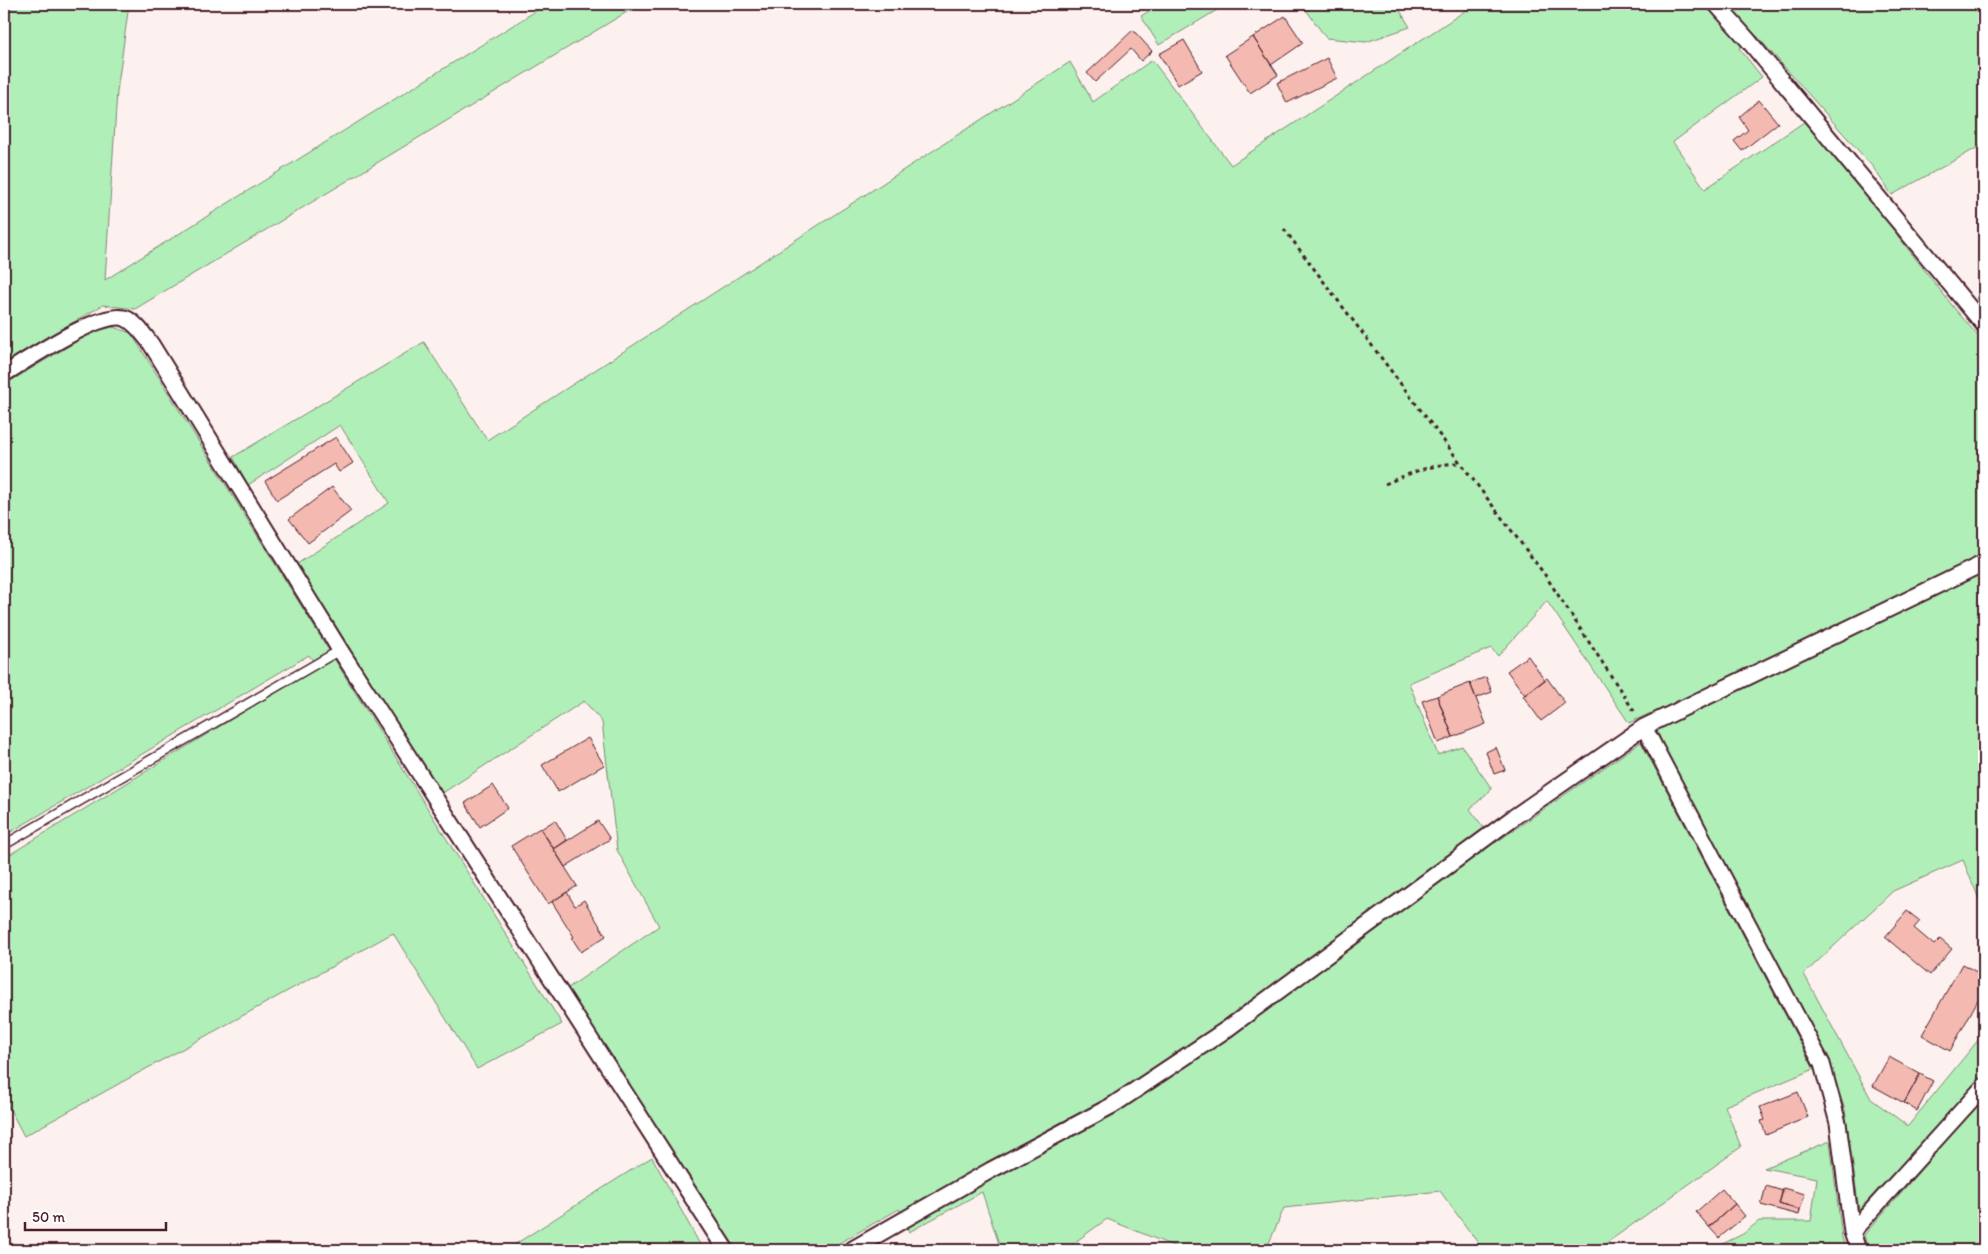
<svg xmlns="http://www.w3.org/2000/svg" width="1988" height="1254" font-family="Itim,sans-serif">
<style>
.green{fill:#b0f0b8;stroke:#7d8872}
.building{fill:#f4b9b0;stroke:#4a1f2b}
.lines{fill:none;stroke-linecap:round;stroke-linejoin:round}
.service-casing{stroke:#4a1f2b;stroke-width:11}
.minor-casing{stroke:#4a1f2b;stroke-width:19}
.path{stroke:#4a1f2b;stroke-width:3;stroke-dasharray:4 4;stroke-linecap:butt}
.service{stroke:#fff;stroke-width:8}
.minor{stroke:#fff;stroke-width:15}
</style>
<rect width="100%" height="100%" fill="#fdf1ef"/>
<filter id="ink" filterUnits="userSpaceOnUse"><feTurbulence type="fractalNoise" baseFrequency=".02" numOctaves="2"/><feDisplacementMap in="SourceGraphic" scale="10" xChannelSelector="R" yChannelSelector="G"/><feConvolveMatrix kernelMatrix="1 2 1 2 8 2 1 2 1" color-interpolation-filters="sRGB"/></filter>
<g filter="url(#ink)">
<path class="green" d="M4,4H129L117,92L105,280L547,4H640L135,309L103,305L4,363Z
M1160,4H1227L1159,45L1141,16Z
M1302,4H1396L1410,27L1366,42L1326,38Z
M1472,4H1984V144L1892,195L1872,166L1757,36L1739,48L1762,77L1673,142L1705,189L1804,122L1904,229L1897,235L1955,309L1984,343V911L1963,860L1893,891L1804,974L1871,1099L1908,1126L1984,1033V1075L1859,1210L1845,1110L1827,1055L1661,741L1651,713L1629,723L1547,601L1498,656L1491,648L1409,683L1438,755L1462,746L1492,789L1470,809L1495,843L1641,742L1814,1069L1725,1106L1741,1147L1601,1247L1602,1250H1483L1440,1191L1284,1208L1266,1250H1183L1107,1219L1064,1250H1001L982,1192L909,1232L899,1209L827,1250H732L565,990L659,926L617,850L602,722L584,701L441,794L297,564L389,503L340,425L248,485L233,457L424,342L487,440L1070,62L1093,102L1152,60L1231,165L1462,13Z
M113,327L131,333L562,1024L477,1069L393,933L24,1136L4,1098V858L317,667L309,655L4,836V385L92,332Z
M1984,1097V1250H1868L1864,1235Z
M1830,1141L1842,1238L1846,1250H1710L1743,1234L1759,1221H1811L1817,1178L1764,1168Z
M652,1157L703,1250H506L636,1167Z"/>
<path class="building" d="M1285,16L1303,43L1271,65L1253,37Z
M1133,30L1152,51L1141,61L1131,49L1095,82L1087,73Z
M1253,37L1278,75L1250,93L1225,55Z
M1184,40L1202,71L1178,85L1159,54Z
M1327,58L1337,78L1287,103L1277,83Z
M1759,100L1778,123L1742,151L1734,141L1748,130L1739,117Z
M336,437L353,463L339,472L334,464L277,500L265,481Z
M332,487L351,511L308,543L289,519Z
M1528,656L1545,680L1525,695L1507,671Z
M1486,677L1492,692L1476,698L1470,683Z
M1547,678L1565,703L1541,721L1523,696Z
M1470,683L1486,724L1453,737L1437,696Z
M1437,696L1453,737L1438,743L1422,701Z
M588,738L604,765L558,792L542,765Z
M1496,747L1505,770L1494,774L1486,752Z
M493,785L508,808L480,827L465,803Z
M555,820L567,840L554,849L541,829Z
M598,821L610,839L565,867L554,849Z
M540,828L577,886L548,904L511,846Z
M567,892L575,906L584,900L606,936L581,952L572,938L574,937L552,902Z
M1907,911L1920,921L1914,928L1934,945L1940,939L1952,949L1930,975L1885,937Z
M1962,964L1984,976V989L1950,1051L1922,1035Z
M1889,1057L1920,1074L1904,1103L1873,1086Z
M1920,1074L1933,1081L1917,1111L1904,1103Z
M1798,1092L1808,1117L1766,1135L1761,1121L1765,1120L1760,1107Z
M1766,1186L1783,1191L1779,1204L1800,1210L1799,1215L1761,1205Z
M1783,1188L1805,1194L1800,1210L1779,1204Z
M1722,1189L1735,1204L1709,1227L1696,1212Z
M1735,1204L1745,1216L1719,1238L1709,1227Z"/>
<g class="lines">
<defs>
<path id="service" d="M4,845L340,650"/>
<path id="minor" d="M1716,4L1748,40L1984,325
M4,374C26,361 104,307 127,319C137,324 144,335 151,344L340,650L726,1250
M1644,727L1822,1064L1838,1123L1852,1232L1858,1250
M1852,1232L1984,1086
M851,1250L991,1170L1113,1105L1227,1029L1514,817L1644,727L1984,563"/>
</defs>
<use href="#service" class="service-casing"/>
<use href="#minor" class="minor-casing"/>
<path class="path" d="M1284,229L1545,575L1636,714
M1385,484C1410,473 1432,464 1460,463"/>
<use href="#service" class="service"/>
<use href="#minor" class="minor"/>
</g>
</g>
<rect width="1988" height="1254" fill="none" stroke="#fff" stroke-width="20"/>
<rect x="10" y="10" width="1968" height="1234" fill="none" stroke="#4a1f2b" stroke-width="2" filter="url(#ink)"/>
<path d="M25 1222v8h141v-8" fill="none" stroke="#4a1f2b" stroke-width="2.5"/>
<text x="32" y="1222" font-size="15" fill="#4a1f2b" stroke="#ffffff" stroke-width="4" paint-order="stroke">50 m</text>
</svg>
